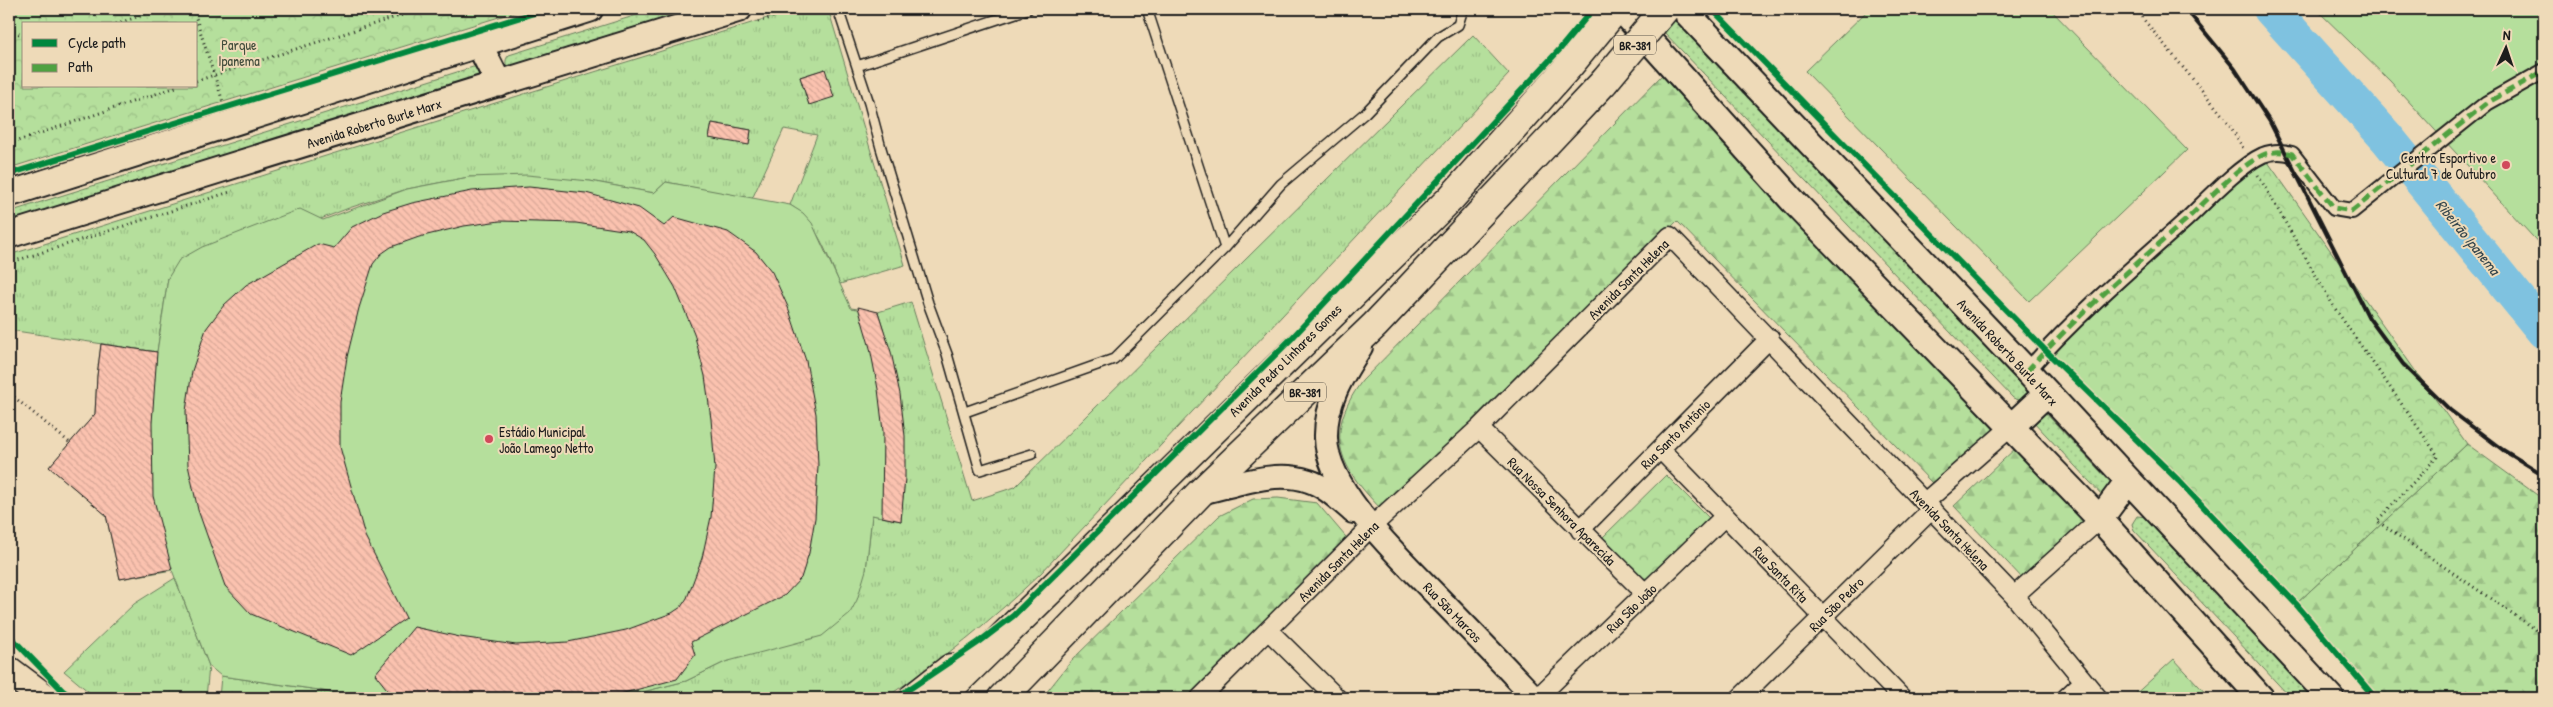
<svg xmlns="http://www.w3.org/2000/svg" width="2553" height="707" font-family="'Patrick Hand',sans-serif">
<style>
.grass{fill:url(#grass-tufts);stroke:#687e5c;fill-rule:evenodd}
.forest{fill:url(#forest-firs);stroke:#687e5c}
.park{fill:url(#park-crowns);stroke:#687e5c;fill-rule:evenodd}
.garden{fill:url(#garden-dots);stroke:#687e5c}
.pitch{fill:#b5df9c;stroke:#687e5c}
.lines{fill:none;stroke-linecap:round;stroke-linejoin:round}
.river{stroke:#7fc2e0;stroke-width:36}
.building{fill:url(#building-back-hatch);stroke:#1c1c1c}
.service-casing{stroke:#1c1c1c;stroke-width:12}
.pedestrian-casing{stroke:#1c1c1c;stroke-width:18}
.minor-casing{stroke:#1c1c1c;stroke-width:21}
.tertiary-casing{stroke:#1c1c1c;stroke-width:26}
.secondary-casing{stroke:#1c1c1c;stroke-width:29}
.trunk-casing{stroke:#1c1c1c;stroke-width:31}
.path{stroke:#1c1c1c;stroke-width:3;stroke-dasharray:1 4;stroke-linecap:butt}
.service{stroke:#eedab8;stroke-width:9}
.pedestrian{stroke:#eedab8;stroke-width:14}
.minor{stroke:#eedab8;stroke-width:18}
.tertiary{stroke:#eedab8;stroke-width:22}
.secondary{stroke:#eedab8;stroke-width:25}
.trunk{stroke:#eedab8;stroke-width:28}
.rail{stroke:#1c1c1c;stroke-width:4}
.trunk-bridge-casing{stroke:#1c1c1c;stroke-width:31;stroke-linecap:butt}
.trunk-bridge{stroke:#eedab8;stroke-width:28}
.quiet{stroke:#4fa141;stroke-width:5;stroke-dasharray:10 5;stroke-linecap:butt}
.cycleway-casing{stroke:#eedab8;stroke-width:9}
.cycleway{stroke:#00873e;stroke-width:6}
.poi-dot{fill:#d1495b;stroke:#eedab8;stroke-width:2}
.labels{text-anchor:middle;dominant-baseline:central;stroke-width:4;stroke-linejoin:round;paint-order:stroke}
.shield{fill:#eedab8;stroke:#5b554b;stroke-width:1}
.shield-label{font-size:12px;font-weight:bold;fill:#1c1c1c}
.park-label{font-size:14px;fill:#424d3c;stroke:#eedab8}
.street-label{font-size:14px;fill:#1c1c1c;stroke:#eedab8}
.poi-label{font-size:14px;fill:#1c1c1c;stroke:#eedab8;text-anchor:end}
.water-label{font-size:15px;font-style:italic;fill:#35464d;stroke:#eedab8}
</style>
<defs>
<pattern id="grass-tufts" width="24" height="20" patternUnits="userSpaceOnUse" patternTransform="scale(1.25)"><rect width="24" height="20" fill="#b5df9c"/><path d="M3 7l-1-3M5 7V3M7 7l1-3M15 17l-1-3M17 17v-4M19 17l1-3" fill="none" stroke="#9bbf86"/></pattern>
<pattern id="forest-firs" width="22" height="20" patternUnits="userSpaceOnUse" patternTransform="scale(1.25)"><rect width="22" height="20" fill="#b5df9c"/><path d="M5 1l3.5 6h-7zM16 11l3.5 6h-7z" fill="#9bbf86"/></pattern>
<pattern id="park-crowns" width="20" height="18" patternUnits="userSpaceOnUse" patternTransform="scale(1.25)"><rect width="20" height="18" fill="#b5df9c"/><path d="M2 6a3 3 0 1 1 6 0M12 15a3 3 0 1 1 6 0" fill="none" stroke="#9bbf86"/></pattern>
<pattern id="garden-dots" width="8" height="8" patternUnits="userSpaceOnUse" patternTransform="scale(1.25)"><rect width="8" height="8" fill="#b5df9c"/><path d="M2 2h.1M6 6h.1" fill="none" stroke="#9bbf86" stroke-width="1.8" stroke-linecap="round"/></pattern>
<pattern id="building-back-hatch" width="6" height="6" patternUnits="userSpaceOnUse" patternTransform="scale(1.25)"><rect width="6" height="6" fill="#fbc2af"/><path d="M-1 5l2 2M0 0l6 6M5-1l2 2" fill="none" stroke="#d7a696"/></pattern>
</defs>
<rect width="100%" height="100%" fill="#eedab8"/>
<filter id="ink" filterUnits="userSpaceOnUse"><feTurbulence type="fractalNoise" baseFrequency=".02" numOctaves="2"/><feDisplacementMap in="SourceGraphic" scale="10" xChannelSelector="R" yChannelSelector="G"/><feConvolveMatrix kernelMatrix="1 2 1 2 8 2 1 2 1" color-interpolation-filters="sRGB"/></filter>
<g filter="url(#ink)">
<path class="grass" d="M796,9H825L830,15L905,265L840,284C827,256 818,222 790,205L817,135L784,129L752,199L666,182L654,193L590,181L469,177L407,189L349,208L168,278L157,352L9,330V255ZM825,69L809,105L800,77ZM712,123L751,130L749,144L709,138Z
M1473,35L1509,74L1041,573C993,619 940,662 885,698H619L686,681L725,662L866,570L872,515L901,520C908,443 902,386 878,312L911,302L972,501L1015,487Z
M175,578L209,666L206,698H96L64,671L134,604Z
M2174,659L2210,698H2131Z
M221,676L319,690L351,698H219Z"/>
<path class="forest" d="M1665,72L2002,423L1933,484L1677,221L1389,517C1344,472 1319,440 1362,381Z
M2467,444L2544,500V698H2375L2296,604Z
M2018,446L2088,521L2024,580L1954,506Z
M1278,498L1317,503L1351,543L1193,698H1042L1073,659L1219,516L1253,499Z"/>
<path class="park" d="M9,9H525L9,168ZM24,24H196V86H24Z
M2263,155L2467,444L2296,604L2179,481L2045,350Z
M1666,475L1713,522L1649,585L1602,538Z"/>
<path class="garden" d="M656,9H717L508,68C505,64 505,59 509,55Z
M1642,9H1665L2025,386L2028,394L2024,399L2019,400L2013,398Z
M473,67H478L483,76L9,229V212Z
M2041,408L2112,484L2103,496L2032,420Z
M2137,516L2147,517L2314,698H2291L2134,530L2132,524Z"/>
<path class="pitch" d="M1869,9H2050L2187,150L2029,301L1805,71Z
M2316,9H2544V249L2390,81Z
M527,175L590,181L654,193L666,182L790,205L803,213L812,223L851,308L878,312C902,386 908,443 901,521L872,515L866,570L857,600L850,613L822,636L725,662L686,681L619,698H351L319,690L221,676L209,666L172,570L120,579L106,515L49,467L95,414L97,376L101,344L157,352L168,278L179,260L202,247L300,209L323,220L407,189L469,177Z"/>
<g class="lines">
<path class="river" d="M2271,9L2387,138L2544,331"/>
</g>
<path class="building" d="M825,69L834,97L809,105L800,77Z
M712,123L751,130L749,145L709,138Z
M529,187L586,193L639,208L664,226L674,217L728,232L756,252L772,272L788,307L806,361L816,414L818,466L815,518L809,553L801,578L785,595L691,642L695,655L677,679L605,698H413L390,693L375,674L414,627L460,637L516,645L568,642L626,630L672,613L681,607L687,598L702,558L711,517L715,468L711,419L705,376L694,333L675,287L655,254L644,240L629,231L576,223L500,221L464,226L419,237L391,247L381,254L373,264L359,308L347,357L340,402V447L365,536L406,618L351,655L251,614L225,586L198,510L188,465L186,411L192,371L206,329L224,305L246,285L318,244L334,248L352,227L383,212L412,203L472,191Z
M858,307L878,312L891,352L900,394L905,436V478L901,521L882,517L883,431L878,389L870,348Z
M101,344L157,352L152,423L153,496L172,569L120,579L106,515L49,467L95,414L97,376Z"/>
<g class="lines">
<defs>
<path id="service" d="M838,9L869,103L881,148L928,303L947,354L980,470L1032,454
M1147,9L1225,248
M857,66L1028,9
M965,412L1114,359L1225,248L1281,184L1365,113L1438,37L1458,25L1463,9"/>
<path id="pedestrian" d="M2027,371C2076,316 2132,268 2187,219C2206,201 2239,166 2263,155C2273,151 2282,151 2292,154L2334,208L2352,211L2487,103L2544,71"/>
<path id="minor" d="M1479,428L1646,594
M1660,449L1902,698
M1925,502L2012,426
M1580,530L1770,338
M2014,596L2100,519
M1269,631L1337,698
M1200,698L1371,527L1479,428L1670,236L2014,596L2098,698
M1537,698L1725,516
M1740,698L1932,509
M2066,698L2083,682"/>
<path id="tertiary" d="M1361,347C1343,375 1325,403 1326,438C1327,492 1404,561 1440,599C1472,632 1504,665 1535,698
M1200,493C1234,486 1274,469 1309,481C1325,486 1340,501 1353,512"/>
<path id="secondary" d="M1621,9L1793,201L2100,519L2261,698
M1683,9L2027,371L2331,698
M479,44L499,84
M9,194L590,9
M9,235L739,9
M2012,426L2047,393
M2100,519L2128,481"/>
<path id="trunk" d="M9,671L45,698
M913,698L951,668
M940,698L1451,198L1568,67L1616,9
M1002,698L1200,493L1375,325L1604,82"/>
</defs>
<use href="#service" class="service-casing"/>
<use href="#pedestrian" class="pedestrian-casing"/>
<use href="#minor" class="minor-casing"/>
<use href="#tertiary" class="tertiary-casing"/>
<use href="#secondary" class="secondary-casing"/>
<use href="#trunk" class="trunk-casing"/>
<path class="path" d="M193,9L223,102
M2135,9L2228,122L2243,148
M758,22L797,9
M116,24L161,9
M9,30L24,36
M196,81L421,9
M9,144L179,86
M2258,175L2334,307L2438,456L2377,521L2544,635
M9,263L233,191
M14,397L70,443"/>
<use href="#service" class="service"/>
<use href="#pedestrian" class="pedestrian"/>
<use href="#minor" class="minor"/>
<use href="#tertiary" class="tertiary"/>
<use href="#secondary" class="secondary"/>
<use href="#trunk" class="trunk"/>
<path class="rail" d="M2186,9L2235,69L2270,122L2369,318L2403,364L2450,410L2503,450L2544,475"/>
<defs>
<path id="trunk-bridge" d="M1604,82L1665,9"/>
</defs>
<use href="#trunk-bridge" class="trunk-bridge-casing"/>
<use href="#trunk-bridge" class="trunk-bridge"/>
<path class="quiet" d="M2027,371C2076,316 2132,268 2187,219C2206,201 2239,166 2263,155C2273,151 2282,151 2292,154L2334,208L2352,211L2487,103L2544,71"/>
<defs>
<path id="cycleway" d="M1712,9L2045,350L2179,481L2296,604L2375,698
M9,174L547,9
M9,635L63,691L73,698
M896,698L979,642L1013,616L1292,338L1560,49L1593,9"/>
</defs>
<use href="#cycleway" class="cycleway-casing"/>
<use href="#cycleway" class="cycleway"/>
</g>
</g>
<g class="poi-dot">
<circle cx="2506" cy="165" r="5"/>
<circle cx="489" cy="439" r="5"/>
</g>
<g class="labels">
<g class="shield">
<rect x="1614" y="35.5" width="42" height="19" rx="4"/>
<rect x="1284" y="382.5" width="42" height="19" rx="4"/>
</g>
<g class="shield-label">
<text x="1635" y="45">BR-381</text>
<text x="1305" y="392">BR-381</text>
</g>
<g class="park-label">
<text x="239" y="44">Parque<tspan x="239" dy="16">Ipanema</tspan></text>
</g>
<g class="street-label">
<text transform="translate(374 123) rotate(-17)">Avenida Roberto Burle Marx</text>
<text transform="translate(1628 279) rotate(-45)">Avenida Santa Helena</text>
<text transform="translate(2008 352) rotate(47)">Avenida Roberto Burle Marx</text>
<text transform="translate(1285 360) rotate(-45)">Avenida Pedro Linhares Gomes</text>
<text transform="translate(1675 434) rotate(-45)">Rua Santo Antônio</text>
<text transform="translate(1562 511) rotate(45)">Rua Nossa Senhora Aparecida</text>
<text transform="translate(1950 529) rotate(46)">Avenida Santa Helena</text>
<text transform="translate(1338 561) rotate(-45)">Avenida Santa Helena</text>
<text transform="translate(1781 574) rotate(46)">Rua Santa Rita</text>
<text transform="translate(1836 604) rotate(-45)">Rua São Pedro</text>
<text transform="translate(1631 608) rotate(-44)">Rua São João</text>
<text transform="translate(1453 612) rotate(46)">Rua São Marcos</text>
</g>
<g class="poi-label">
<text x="2496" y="157">Centro Esportivo e<tspan x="2496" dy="16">Cultural 7 de Outubro</tspan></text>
<text x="499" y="431" text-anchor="start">Estádio Municipal<tspan x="499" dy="16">João Lamego Netto</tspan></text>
</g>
<g class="water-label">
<text transform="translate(2468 237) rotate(51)">Ribeirão Ipanema</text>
</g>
</g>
<rect width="2553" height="707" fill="none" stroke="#eedab8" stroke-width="30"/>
<rect x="15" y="15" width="2523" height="677" fill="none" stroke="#1c1c1c" stroke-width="2" filter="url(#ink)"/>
<rect x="22" y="22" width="175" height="65" fill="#eedab8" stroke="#9a8e7a"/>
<rect x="32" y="39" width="25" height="8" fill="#00873e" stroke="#9a8e7a"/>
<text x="68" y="48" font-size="15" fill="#1c1c1c">Cycle path</text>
<rect x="32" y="64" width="25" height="8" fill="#4fa141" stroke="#9a8e7a"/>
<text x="68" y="72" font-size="15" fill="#1c1c1c">Path</text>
<g transform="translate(2506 48) rotate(3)" stroke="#eedab8" stroke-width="4" paint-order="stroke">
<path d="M0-4L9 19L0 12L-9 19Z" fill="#1c1c1c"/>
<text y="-8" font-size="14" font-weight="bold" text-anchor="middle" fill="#1c1c1c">N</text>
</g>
</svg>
